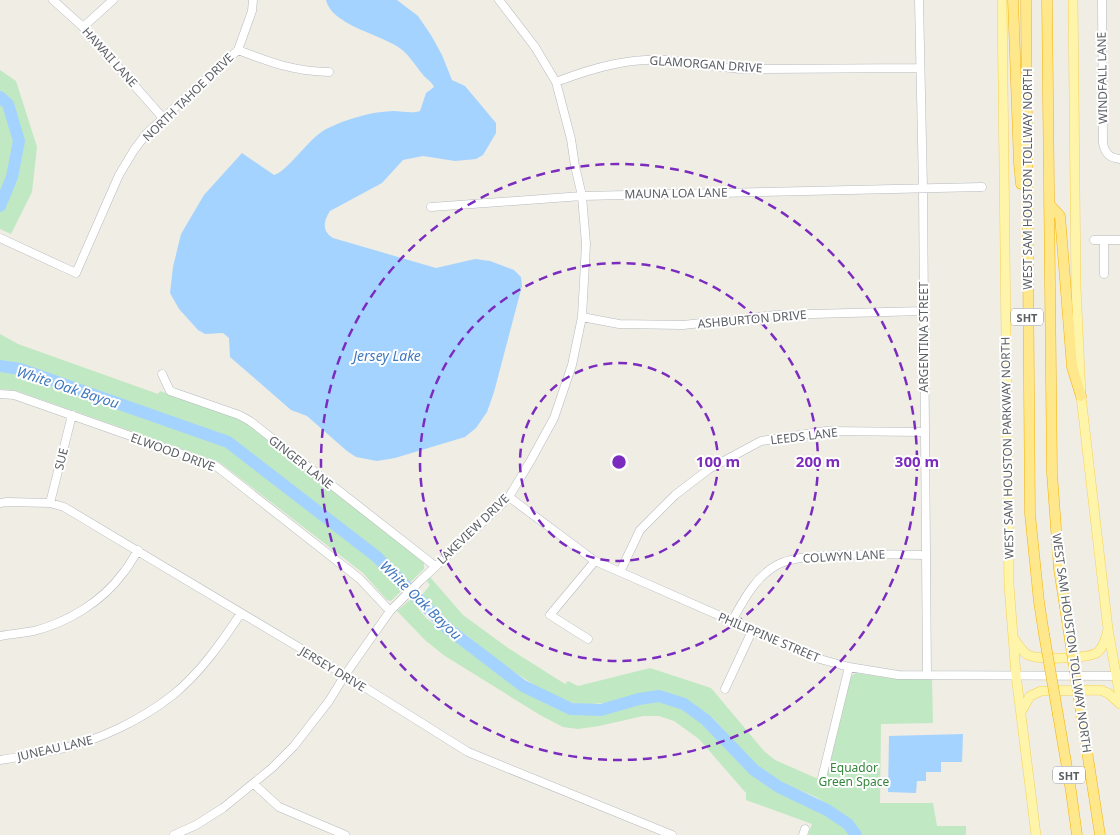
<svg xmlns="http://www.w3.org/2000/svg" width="1120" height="835" font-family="'Noto Sans',sans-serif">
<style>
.green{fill:#c0e8c2}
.water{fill:#a5d3ff}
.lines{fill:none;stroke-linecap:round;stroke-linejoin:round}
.river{stroke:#a5d3ff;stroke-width:12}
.minor-casing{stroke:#b7babf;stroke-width:9}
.major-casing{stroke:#f6d157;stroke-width:10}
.highway-casing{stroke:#f4b300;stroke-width:11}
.minor{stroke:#fff;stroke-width:8}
.major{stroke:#fff5aa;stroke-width:9}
.highway{stroke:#ffe78c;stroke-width:10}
.highway-bridge-casing{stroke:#f4b300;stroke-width:11;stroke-linecap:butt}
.highway-bridge{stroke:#ffe78c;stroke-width:10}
.ring{fill:none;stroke:#7b2cbf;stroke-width:2.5;stroke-dasharray:9 6}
.labels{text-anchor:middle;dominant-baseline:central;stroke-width:4;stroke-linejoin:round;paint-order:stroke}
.shield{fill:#fff;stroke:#8d9093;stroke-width:1}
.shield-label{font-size:11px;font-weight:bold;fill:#5c6065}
.street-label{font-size:12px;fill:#5c6065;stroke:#fff}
.park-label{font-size:12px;fill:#32863b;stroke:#fff}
.water-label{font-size:14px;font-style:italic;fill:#4078be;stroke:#fff}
.centre{fill:#7b2cbf;stroke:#fff;stroke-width:2.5}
.ring-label{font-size:15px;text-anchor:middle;font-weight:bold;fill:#7b2cbf;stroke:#fff;stroke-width:4;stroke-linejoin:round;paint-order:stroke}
</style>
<rect width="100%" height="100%" fill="#efede4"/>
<path class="green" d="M0,70L16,81L37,147L32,192L11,234L0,229Z
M0,334L18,344L158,394L160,391L242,420L424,562V569L391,601L387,600L363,573L219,462L17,391L0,389Z
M430,577L463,615L508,648L565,684L568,681L578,686L650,668L711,688L764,751L775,760L825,782L851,676L856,673L896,679H932L933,723L881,724L880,803H933L937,826H966V835H861L846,816L816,797L773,779L756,766L713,718L693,706L663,694L650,693L616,702L578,705L548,694L496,660L468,636L448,624L422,595L430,585L426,580Z
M411,599C419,608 427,624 439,625C478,659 540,716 594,715C611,714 625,705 642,702C653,699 664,702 675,706C691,710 700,722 711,733C728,748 743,766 761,780C790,804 823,803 851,835H808L812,824L746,800V793L699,739L674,721L659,716H643L599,726L578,729L563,727L540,715L445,656L426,641L397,611Z"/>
<path class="water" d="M326,0H397L418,16L431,35L442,55L452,80L465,86L496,123V133L483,155L476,159L455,161L423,156L403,160L382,183L330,211C323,222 322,231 333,238L436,268L475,259L490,261L514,270L521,277L522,286L494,392L487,412L476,428L465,437L395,458L377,461L356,457L347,451L307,416L291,410L230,357L229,338L223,333L205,334L198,330L179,309L170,293L173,267L181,234L204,195L242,153L274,175C287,172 309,138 326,129C347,119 369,112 393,111C402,111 411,114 420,111L426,93L434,87C432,82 428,80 424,76C416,67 411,57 401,49C382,34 332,26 326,0Z
M963,734L962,762H941V772H926V781H917L916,793L888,792L889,736Z"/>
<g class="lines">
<path class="river" d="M0,97L8,104L19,141L12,177L0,206
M0,366L20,369L228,442L377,557L447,628L523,686L571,709L601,710L639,699L659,696L684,704L706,720L754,770L779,787L827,810L848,824L856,835"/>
<defs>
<path id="minor" d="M53,0L83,27L163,118
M919,0L923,188L927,675
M1102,0L1103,143C1105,154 1110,158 1120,159
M83,27L113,0
M238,50C272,63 293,71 329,72
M556,82C595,67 634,56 676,61C699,63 722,68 745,69L920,68
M431,207L582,196L982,187
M0,238L76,273L119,175L134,150L147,133L238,50L252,11L253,0
M1094,240H1120
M1104,240V274
M582,317L619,324L683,325L776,315L923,311
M162,374L170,391L239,415L250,421L435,566
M0,394L14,395L216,466L360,579L390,611
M509,497L595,561L816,658L849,667L898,675L1120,676
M0,503L7,502L50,503L64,507L345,675L468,752L672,835
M50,503L72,415
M620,572L640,530L675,495L709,469L761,441L826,431L924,432
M732,621C743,601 755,577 777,565C791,558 807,557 822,556C856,553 891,554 925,555
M0,636C11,634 23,633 34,631C68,622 102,602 123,573C129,566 133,558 138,550
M588,639L550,615L595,561
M725,689L752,631
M0,760C20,757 40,754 60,749C100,740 141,720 173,695C200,673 222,642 241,613
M822,778L849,667
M254,784L279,807L345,835
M174,835L196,825L223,808L272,768L294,746L329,701L345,675L390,611L421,580L462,542L509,497L531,460L554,418L572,365L582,317L586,244L582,196L575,166L571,139L556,82L535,47L499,0
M803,835L805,829"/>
<path id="major" d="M1002,0L1009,585L1016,675L1036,835
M1073,0L1076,287L1081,396L1108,629L1120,697
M1013,637C1017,643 1022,652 1028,655C1038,660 1089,659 1098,652C1104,647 1106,637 1108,630
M1021,712L1030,696L1041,691L1100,690L1108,693L1120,704"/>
<path id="highway" d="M1013,0L1019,163L1021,184
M1026,0L1030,514L1039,602L1044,634
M1047,0L1052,473L1059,569L1070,640
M1049,204L1060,216L1072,367L1081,396
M1080,706L1100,835
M1058,715L1071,791L1077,835"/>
</defs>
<use href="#minor" class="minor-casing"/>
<use href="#major" class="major-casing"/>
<use href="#highway" class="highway-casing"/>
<use href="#minor" class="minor"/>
<use href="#major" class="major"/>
<use href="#highway" class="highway"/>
<defs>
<path id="highway-bridge" d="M1044,634L1058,715
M1070,640L1080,706"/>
</defs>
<use href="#highway-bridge" class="highway-bridge-casing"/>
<use href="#highway-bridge" class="highway-bridge"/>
</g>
<g class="ring">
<circle cx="619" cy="462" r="99"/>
<circle cx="619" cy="462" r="199"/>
<circle cx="619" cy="462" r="298"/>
</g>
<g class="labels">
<g class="shield">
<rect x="1011" y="308.5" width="32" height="17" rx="4"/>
<rect x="1053" y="766.5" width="32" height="17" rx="4"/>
</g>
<g class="shield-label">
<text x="1027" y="317">SHT</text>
<text x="1069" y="775">SHT</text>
</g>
<g class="street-label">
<text transform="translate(110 57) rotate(48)">HAWAII LANE</text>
<text transform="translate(706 64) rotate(4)">GLAMORGAN DRIVE</text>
<text transform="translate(1102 78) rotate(-91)">WINDFALL LANE</text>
<text transform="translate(188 97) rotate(-44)">NORTH TAHOE DRIVE</text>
<text transform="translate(1027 179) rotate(-90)">WEST SAM HOUSTON TOLLWAY NORTH</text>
<text transform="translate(676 193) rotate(-1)">MAUNA LOA LANE</text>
<text transform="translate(752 319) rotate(-5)">ASHBURTON DRIVE</text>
<text transform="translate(923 337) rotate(-90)">ARGENTINA STREET</text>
<text transform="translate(804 436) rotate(-7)">LEEDS LANE</text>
<text transform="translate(1007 448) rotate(-91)">WEST SAM HOUSTON PARKWAY NORTH</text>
<text transform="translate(173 452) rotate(20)">ELWOOD DRIVE</text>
<text transform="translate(61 459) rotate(-76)">SUE</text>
<text transform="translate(301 462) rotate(38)">GINGER LANE</text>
<text transform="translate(473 529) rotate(-44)">LAKEVIEW DRIVE</text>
<text transform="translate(844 556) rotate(-3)">COLWYN LANE</text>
<text transform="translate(769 637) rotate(23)">PHILIPPINE STREET</text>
<text transform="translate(1072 643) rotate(82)">WEST SAM HOUSTON TOLLWAY NORTH</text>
<text transform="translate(333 669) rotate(31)">JERSEY DRIVE</text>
<text transform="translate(55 748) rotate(-13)">JUNEAU LANE</text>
</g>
<g class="park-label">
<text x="854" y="767">Equador<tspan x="854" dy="14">Green Space</tspan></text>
</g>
<g class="water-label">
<text x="387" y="355">Jersey Lake</text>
<text transform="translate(68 387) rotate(18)">White Oak Bayou</text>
<text transform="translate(421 600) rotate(44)">White Oak Bayou</text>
</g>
</g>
<circle cx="619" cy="462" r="8" class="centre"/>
<g class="ring-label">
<text x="718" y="467">100 m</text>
<text x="818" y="467">200 m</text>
<text x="917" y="467">300 m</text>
</g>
</svg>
